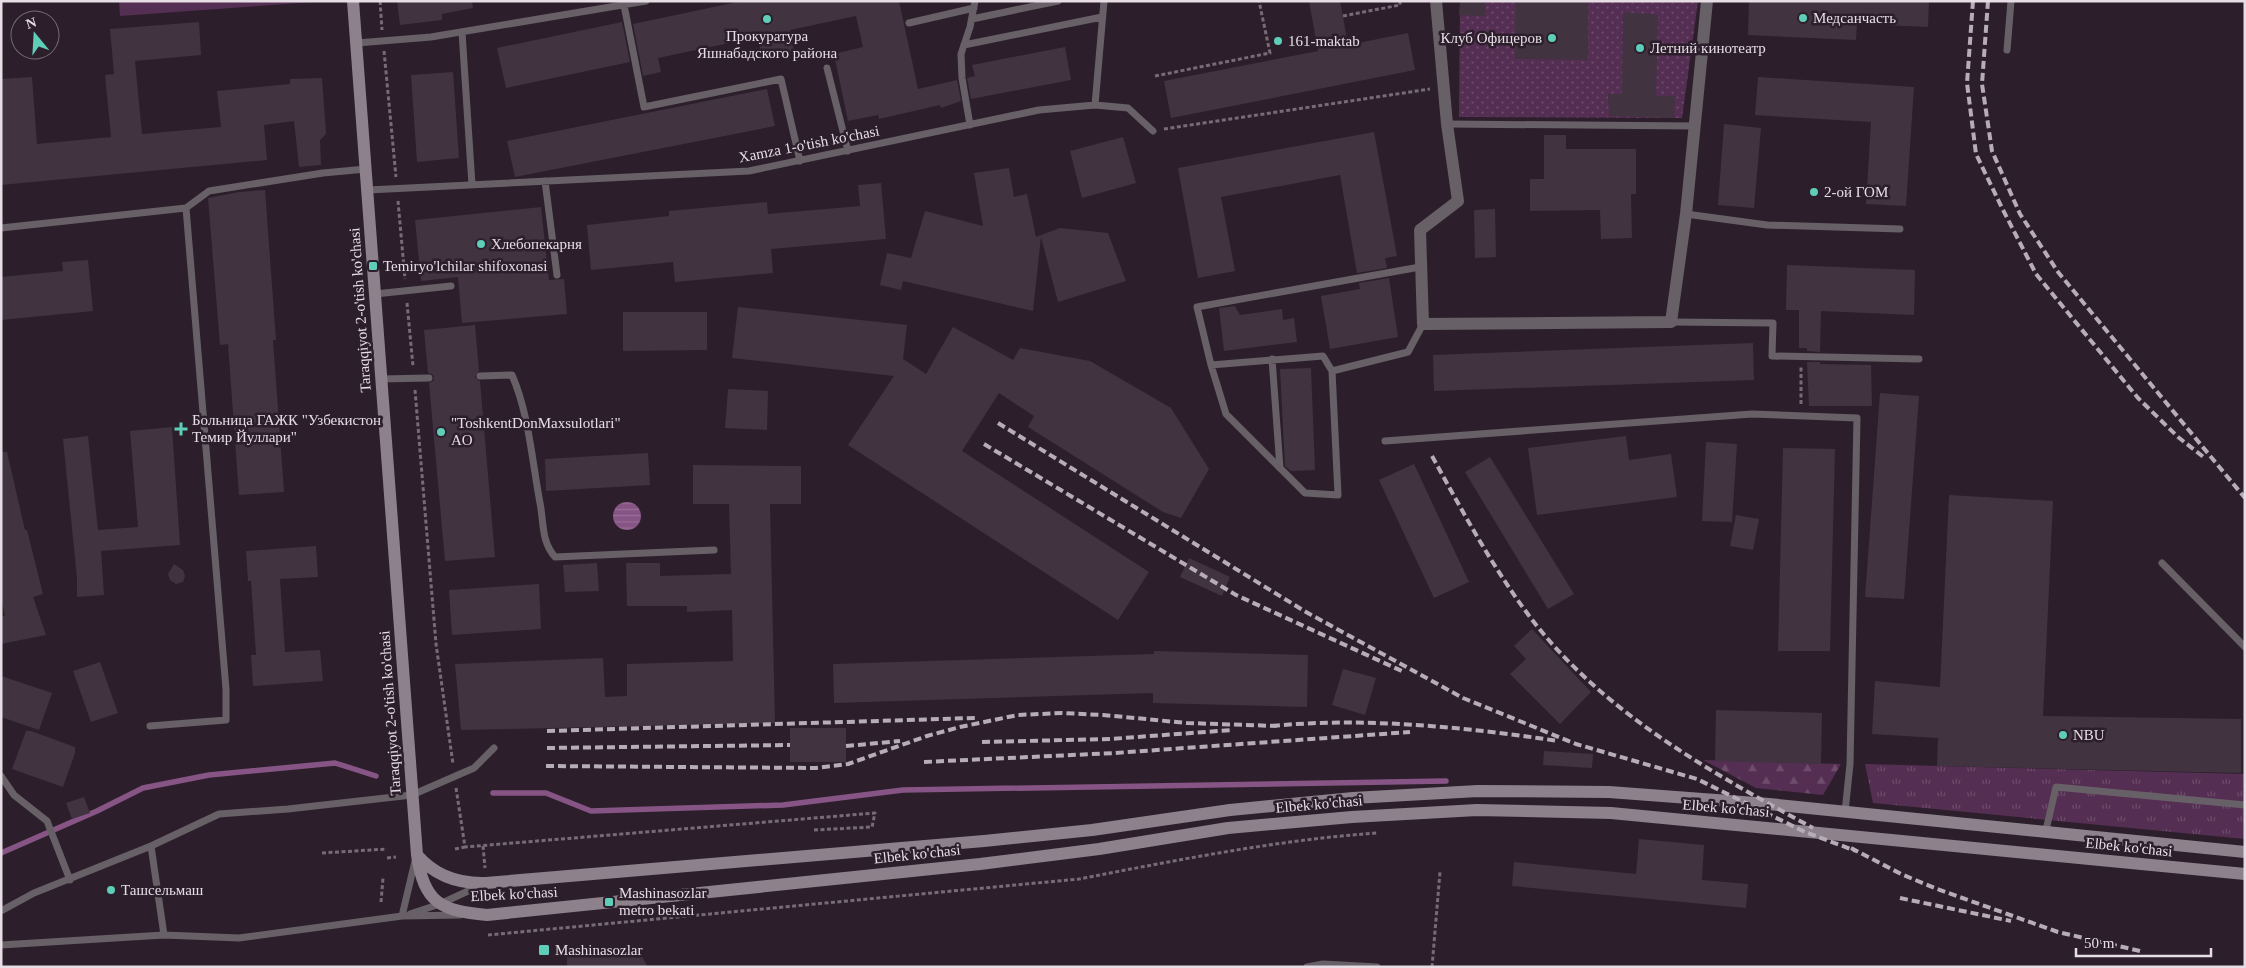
<svg xmlns="http://www.w3.org/2000/svg" width="2246" height="968" font-family="Georgia,serif">
<style>
.grass{fill:url(#grass-tufts)}
.forest{fill:url(#forest-firs)}
.park{fill:url(#park-dots)}
.garden{fill:#552e53}
.water{fill:url(#water-rules)}
.lines{fill:none;stroke-linecap:round;stroke-linejoin:round}
.stream{stroke:#875585;stroke-width:5.5}
.building{fill:#413340}
.path{stroke:#776c76;stroke-width:3;stroke-dasharray:4 2.5;stroke-linecap:butt}
.lane{stroke:#676067;stroke-width:7}
.street{stroke:#676067;stroke-width:12}
.secondary{stroke:#8d828c;stroke-width:12}
.rail{stroke:#b7adb6;stroke-width:4;stroke-dasharray:8 4;stroke-linecap:butt}
.poi-dot{fill:#5eceb8;stroke:#2c1f2b;stroke-width:2}
.labels{text-anchor:middle;dominant-baseline:central;stroke-width:5;stroke-linejoin:round;paint-order:stroke}
.poi-label{font-size:15px;fill:#e6dde5;stroke:#2c1f2b;text-anchor:start}
.street-label{font-size:15px;fill:#e6dde5;stroke:#2c1f2b}
</style>
<defs>
<pattern id="grass-tufts" width="24" height="20" patternUnits="userSpaceOnUse" patternTransform="scale(1.25)"><rect width="24" height="20" fill="#552e53"/><path d="M3 7l-1-3M5 7V3M7 7l1-3M15 17l-1-3M17 17v-4M19 17l1-3" fill="none" stroke="#6d4c6c"/></pattern>
<pattern id="forest-firs" width="22" height="20" patternUnits="userSpaceOnUse" patternTransform="scale(1.25)"><rect width="22" height="20" fill="#552e53"/><path d="M5 1l3.5 6h-7zM16 11l3.5 6h-7z" fill="#6d4c6c"/></pattern>
<pattern id="park-dots" width="8" height="8" patternUnits="userSpaceOnUse" patternTransform="scale(1.25)"><rect width="8" height="8" fill="#552e53"/><path d="M2 2h.1M6 6h.1" fill="none" stroke="#6d4c6c" stroke-width="1.8" stroke-linecap="round"/></pattern>
<pattern id="water-rules" width="6" height="5" patternUnits="userSpaceOnUse" patternTransform="scale(1.25)"><rect width="6" height="5" fill="#875585"/><path d="M0 2.5h6" fill="none" stroke="#986d96"/></pattern>
</defs>
<rect width="100%" height="100%" fill="#2c1f2b"/>
<path class="grass" d="M1865,764L2245,774V839L1873,803Z"/>
<path class="forest" d="M1703,760L1841,764L1823,795L1756,788Z"/>
<path class="park" d="M1460,1H1698L1682,118L1459,117Z"/>
<path class="garden" d="M119,1H314V2L120,16Z"/>
<path class="water" d="M613 516a14 14 0 1 1 28 0a14 14 0 1 1-28 0Z"/>
<g class="lines">
<path class="stream" d="M493,793H546L591,811L783,805L903,790L1446,781
M1,853L97,811L143,788L209,775L335,763L376,776"/>
</g>
<path class="building" d="M397,1H472L473,8L442,14V20L400,25Z
M742,1H899L918,89L957,80L961,101L941,108L940,105L879,119L878,115L848,121L834,54L863,47L856,16L790,30L794,51L762,58L758,37L658,58L661,72L643,76L633,24Z
M1309,1H1340L1348,45L1408,33L1415,70L1171,118L1164,81L1318,51Z
M1460,1H1485V16L1459,15Z
M1516,1H1588V60L1515,59Z
M1749,1H1929L1928,27L1857,24L1856,40L1748,35Z
M1623,12L1658,15L1656,96H1675L1674,118L1609,116L1608,94H1622Z
M199,22L201,55L135,61L142,134L221,127L217,91L290,84V79L322,78L326,134L320,140L321,165L299,167L294,121L264,125L267,160L1,185V79L32,77L37,144L111,137L105,75L114,74L110,29Z
M622,22L630,62L506,88L497,48Z
M1065,47L1071,80L971,99L967,78L975,76L972,65Z
M453,72L459,158L417,162L411,75Z
M1758,77L1914,87L1906,206L1866,204L1871,122L1755,115Z
M767,89L775,126L515,177L507,141Z
M1724,124L1761,128L1754,208L1718,205Z
M1374,132L1397,256L1385,258L1387,268L1357,273L1340,175L1221,197L1235,271L1198,278L1178,168Z
M1544,135H1566V149H1636V194H1631L1632,238L1601,239L1600,210L1530,211V179H1544Z
M1123,137L1136,183L1082,198L1070,151Z
M1009,168L1014,197L1027,194L1036,237L1060,228L1108,233L1126,281L1058,302L1041,237L1033,311L903,281L901,290L880,285L887,253L911,258L925,211L983,226L974,173Z
M881,183L886,239L771,249L773,273L675,282L673,262L591,270L587,225L669,216V211L767,202L768,214L860,206L858,185Z
M265,190L276,340H273L284,492L239,495L228,344L220,345L208,198L239,192Z
M541,207L549,280L564,279L567,314L462,323L458,277L421,281L415,220Z
M1495,209L1496,257L1475,258L1474,210Z
M88,260L93,311L1,320V277L63,271L62,262Z
M1787,265L1915,270L1914,315L1821,311L1820,352L1807,351V348H1799V310H1786Z
M1389,278L1398,337L1330,349L1321,296L1360,289L1359,283Z
M1235,306L1240,315L1282,309L1283,320L1294,318L1297,342L1224,351L1219,308Z
M738,307L907,325L903,359L926,374L953,327L1013,360L1020,348L1090,361L1171,408L1209,469L1181,518L1163,512L1028,427L1034,416L999,393L962,451L1149,572L1118,620L848,445L894,376L732,358Z
M623,312H707V350L623,351Z
M475,325L479,371L475,377L480,381L495,557L445,561L429,383L433,381L434,377L432,374L428,373L424,330Z
M1753,343L1754,380L1434,391L1433,355Z
M1807,362H1820V364L1871,365L1872,406H1809Z
M1311,368L1315,470L1291,471L1285,466L1280,369Z
M728,389L768,391L767,430L725,428Z
M1880,393L1919,396L1904,599L1865,597Z
M172,427L180,545L101,551L104,595L77,597V578L63,439L88,436L98,530L138,527L130,431Z
M1626,436L1629,460L1671,454L1677,497L1537,515L1528,448Z
M1706,442L1737,444L1732,522L1702,521Z
M1783,448L1835,449L1830,651H1778Z
M1,452H7L25,530H27L43,594L33,597L46,635L1,644V616H5L1,599Z
M648,453L650,485L546,491L545,459Z
M1490,457L1574,594L1548,609L1465,472Z
M1414,464L1469,582L1434,598L1379,480Z
M693,465L801,466V504H770L775,723L461,730L455,664L603,658L605,697L627,696V664L733,661L732,610L687,612V606H627L626,563H660V576L731,574L729,504H693Z
M1949,495L2053,501L2043,716L2241,719V773L1937,766L1938,738L1872,734L1875,681L1940,687Z
M1736,515L1759,519L1753,550L1730,546Z
M316,546L318,577L280,579L285,652L320,650L323,681L253,686L251,655H256L251,581H248L246,551Z
M1189,558L1230,577L1222,596L1180,577Z
M597,563L599,591L565,592L563,565Z
M174,564L183,570L185,576L183,582L176,584L170,580L168,574Z
M539,584L541,629L452,635L449,590Z
M1532,629L1591,692L1560,724L1510,674L1526,659L1514,646Z
M1154,651L1308,655L1307,707L1153,703V693L834,703L833,664L1154,654Z
M100,662L118,713L91,722L73,671Z
M1343,669L1376,678L1365,715L1332,705Z
M1,676L52,693L39,730L1,717Z
M1716,710L1822,713L1821,764L1715,761Z
M790,728H846V762H790Z
M26,731H31L75,747V753L63,787L12,769Z
M1544,751L1593,754L1592,768L1543,765Z
M84,797L90,813L72,819L66,803Z
M1639,839L1704,845L1702,880L1748,884L1746,908L1512,886L1514,862L1636,874Z
M638,950L648,967H567V956Z"/>
<g class="lines">
<path class="path" d="M380,1L382,30
M1343,16L1400,5V1
M384,51L396,177
M1155,76L1270,53L1259,1
M1164,129L1430,89
M398,201L405,279
M407,303L413,366
M415,390L436,644L453,764
M1801,404V367
M456,788L465,847L875,813L872,827L814,830
M483,846L485,868
M455,849L465,847
M322,853L387,849
M387,858L396,857
M381,902L383,878
M488,935L1079,879C1178,860 1277,840 1377,833
M1432,967L1440,872"/>
<path class="lane" d="M624,5L644,107L781,79L800,161
M972,19L1058,1
M909,23L974,8
M462,32L472,185
M357,43L431,37L646,1
M964,45L1102,17
M2007,50L2011,1
M827,68L848,151
M1095,105L1104,1
M1447,124L1695,126
M970,125L962,78L961,54L970,27L975,1
M545,181L557,275
M368,190L749,171L1039,110L1095,105L1128,108L1153,131
M1686,214L1767,225L1900,229
M1,228L186,208L209,191L323,173L366,169
M1420,267L1197,307L1211,365L1323,356L1332,371L1408,352L1423,324
M375,294L451,286
M1671,322L1773,323L1772,356L1919,359
M1272,359L1280,468
M1211,365L1226,414L1305,493L1338,495L1332,371
M480,376L512,375C529,414 532,461 540,503C544,523 541,541 555,557L714,550
M381,379L429,378
M1385,441L1752,414L1857,418L1850,764L1845,812
M2162,563L2245,647
M150,726L226,720V689L186,208
M1,776L14,795L47,821L70,880
M2046,830L2056,787L2245,805
M1,911L34,893L151,846
M410,914L440,904L481,885
M460,915L402,916L239,938L164,935L151,846L219,814L288,809L412,795L474,768L494,748
M402,916L415,861
M1,945L164,935
M1307,967L1323,964L1377,967"/>
<path class="street" d="M1436,1L1447,124L1458,201L1420,230L1423,324L1671,322L1686,214L1707,1"/>
<path class="secondary" d="M353,1L417,855C424,903 441,911 487,915L980,864L1099,849L1228,828L1352,817L1477,810L1611,813L2245,874
M417,855C435,876 458,884 486,883L984,841L1092,830L1230,810L1353,798L1478,791L1609,792L1769,804L2245,852"/>
<path class="rail" d="M1973,1L1967,83L1976,154L2002,208L2036,274L2138,398L2178,437L2206,459
M1988,1L1982,84L1992,151L2020,214L2058,272L2245,498
M998,423L1306,612L1463,698L1576,744L1697,779L1805,832L1856,851
M984,444L1236,595L1404,672
M1432,456C1464,514 1496,574 1537,626C1609,716 1714,774 1813,828
M1272,726C1365,717 1465,727 1558,741
M547,731L975,718
M982,742L1110,739L1232,730
M846,746L900,741
M547,748L790,745
M924,762L1115,753L1410,732
M546,766L816,768L848,764L927,736L960,727L1018,715L1062,713L1103,715L1187,723L1277,726
M1851,848L1901,874L1937,889L2058,932L2140,951
M1900,898L2011,921"/>
</g>
<g class="poi-dot">
<circle cx="1803" cy="18" r="5"/>
<circle cx="767" cy="19" r="5"/>
<circle cx="1552" cy="38" r="5"/>
<circle cx="1278" cy="41" r="5"/>
<circle cx="1640" cy="48" r="5"/>
<circle cx="1814" cy="192" r="5"/>
<circle cx="481" cy="244" r="5"/>
<rect x="368" y="261" width="10" height="10" rx="2.5"/>
<path d="M178.5 421.5h5v5h5v5h-5v5h-5v-5h-5v-5h5z"/>
<circle cx="441" cy="432" r="5"/>
<circle cx="2063" cy="735" r="5"/>
<circle cx="111" cy="890" r="5"/>
<rect x="604" y="897" width="10" height="10" rx="2.5"/>
<rect x="538" y="944" width="12" height="12" rx="2.5"/>
</g>
<g class="labels">
<g class="poi-label">
<text x="1813" y="18">Медсанчасть</text>
<text x="767" y="36" text-anchor="middle">Прокуратура<tspan x="767" dy="17">Яшнабадского района</tspan></text>
<text x="1542" y="38" text-anchor="end">Клуб Офицеров</text>
<text x="1288" y="41">161-maktab</text>
<text x="1650" y="48">Летний кинотеатр</text>
<text x="1824" y="192">2-ой ГОМ</text>
<text x="491" y="244">Хлебопекарня</text>
<text x="383" y="266">Temiryo'lchilar shifoxonasi</text>
<text x="192" y="420">Больница ГАЖК "Узбекистон<tspan x="192" dy="17">Темир Йуллари"</tspan></text>
<text x="451" y="423">"ToshkentDonMaxsulotlari"<tspan x="451" dy="17">AO</tspan></text>
<text x="2073" y="735">NBU</text>
<text x="121" y="890">Ташсельмаш</text>
<text x="619" y="893">Mashinasozlar<tspan x="619" dy="17">metro bekati</tspan></text>
<text x="555" y="950">Mashinasozlar</text>
</g>
<g class="street-label">
<text transform="translate(809 144) rotate(-11)">Xamza 1-o'tish ko'chasi</text>
<text transform="translate(360 310) rotate(-94)">Taraqqiyot 2-o'tish ko'chasi</text>
<text transform="translate(390 713) rotate(-94)">Taraqqiyot 2-o'tish ko'chasi</text>
<text transform="translate(1319 804) rotate(-5)">Elbek ko'chasi</text>
<text transform="translate(1726 808) rotate(5)">Elbek ko'chasi</text>
<text transform="translate(2129 847) rotate(6)">Elbek ko'chasi</text>
<text transform="translate(917 854) rotate(-6)">Elbek ko'chasi</text>
<text transform="translate(514 894) rotate(-3)">Elbek ko'chasi</text>
</g>
</g>
<rect width="2246" height="968" fill="none" stroke="#e6dde5" stroke-width="5"/>
<g transform="translate(35 35) rotate(342)"><circle r="24" fill="#2c1f2b" stroke="#766b75"/>
<path d="M0-4L9 19L0 12L-9 19Z" fill="#5eceb8"/>
<text y="-8" font-size="14" font-weight="bold" text-anchor="middle" fill="#e6dde5">N</text>
</g>
<path d="M2076 948v8h135v-8" fill="none" stroke="#e6dde5" stroke-width="2.5"/>
<text x="2084" y="948" font-size="15" fill="#e6dde5" stroke="#2c1f2b" stroke-width="4" paint-order="stroke">50 m</text>
</svg>
